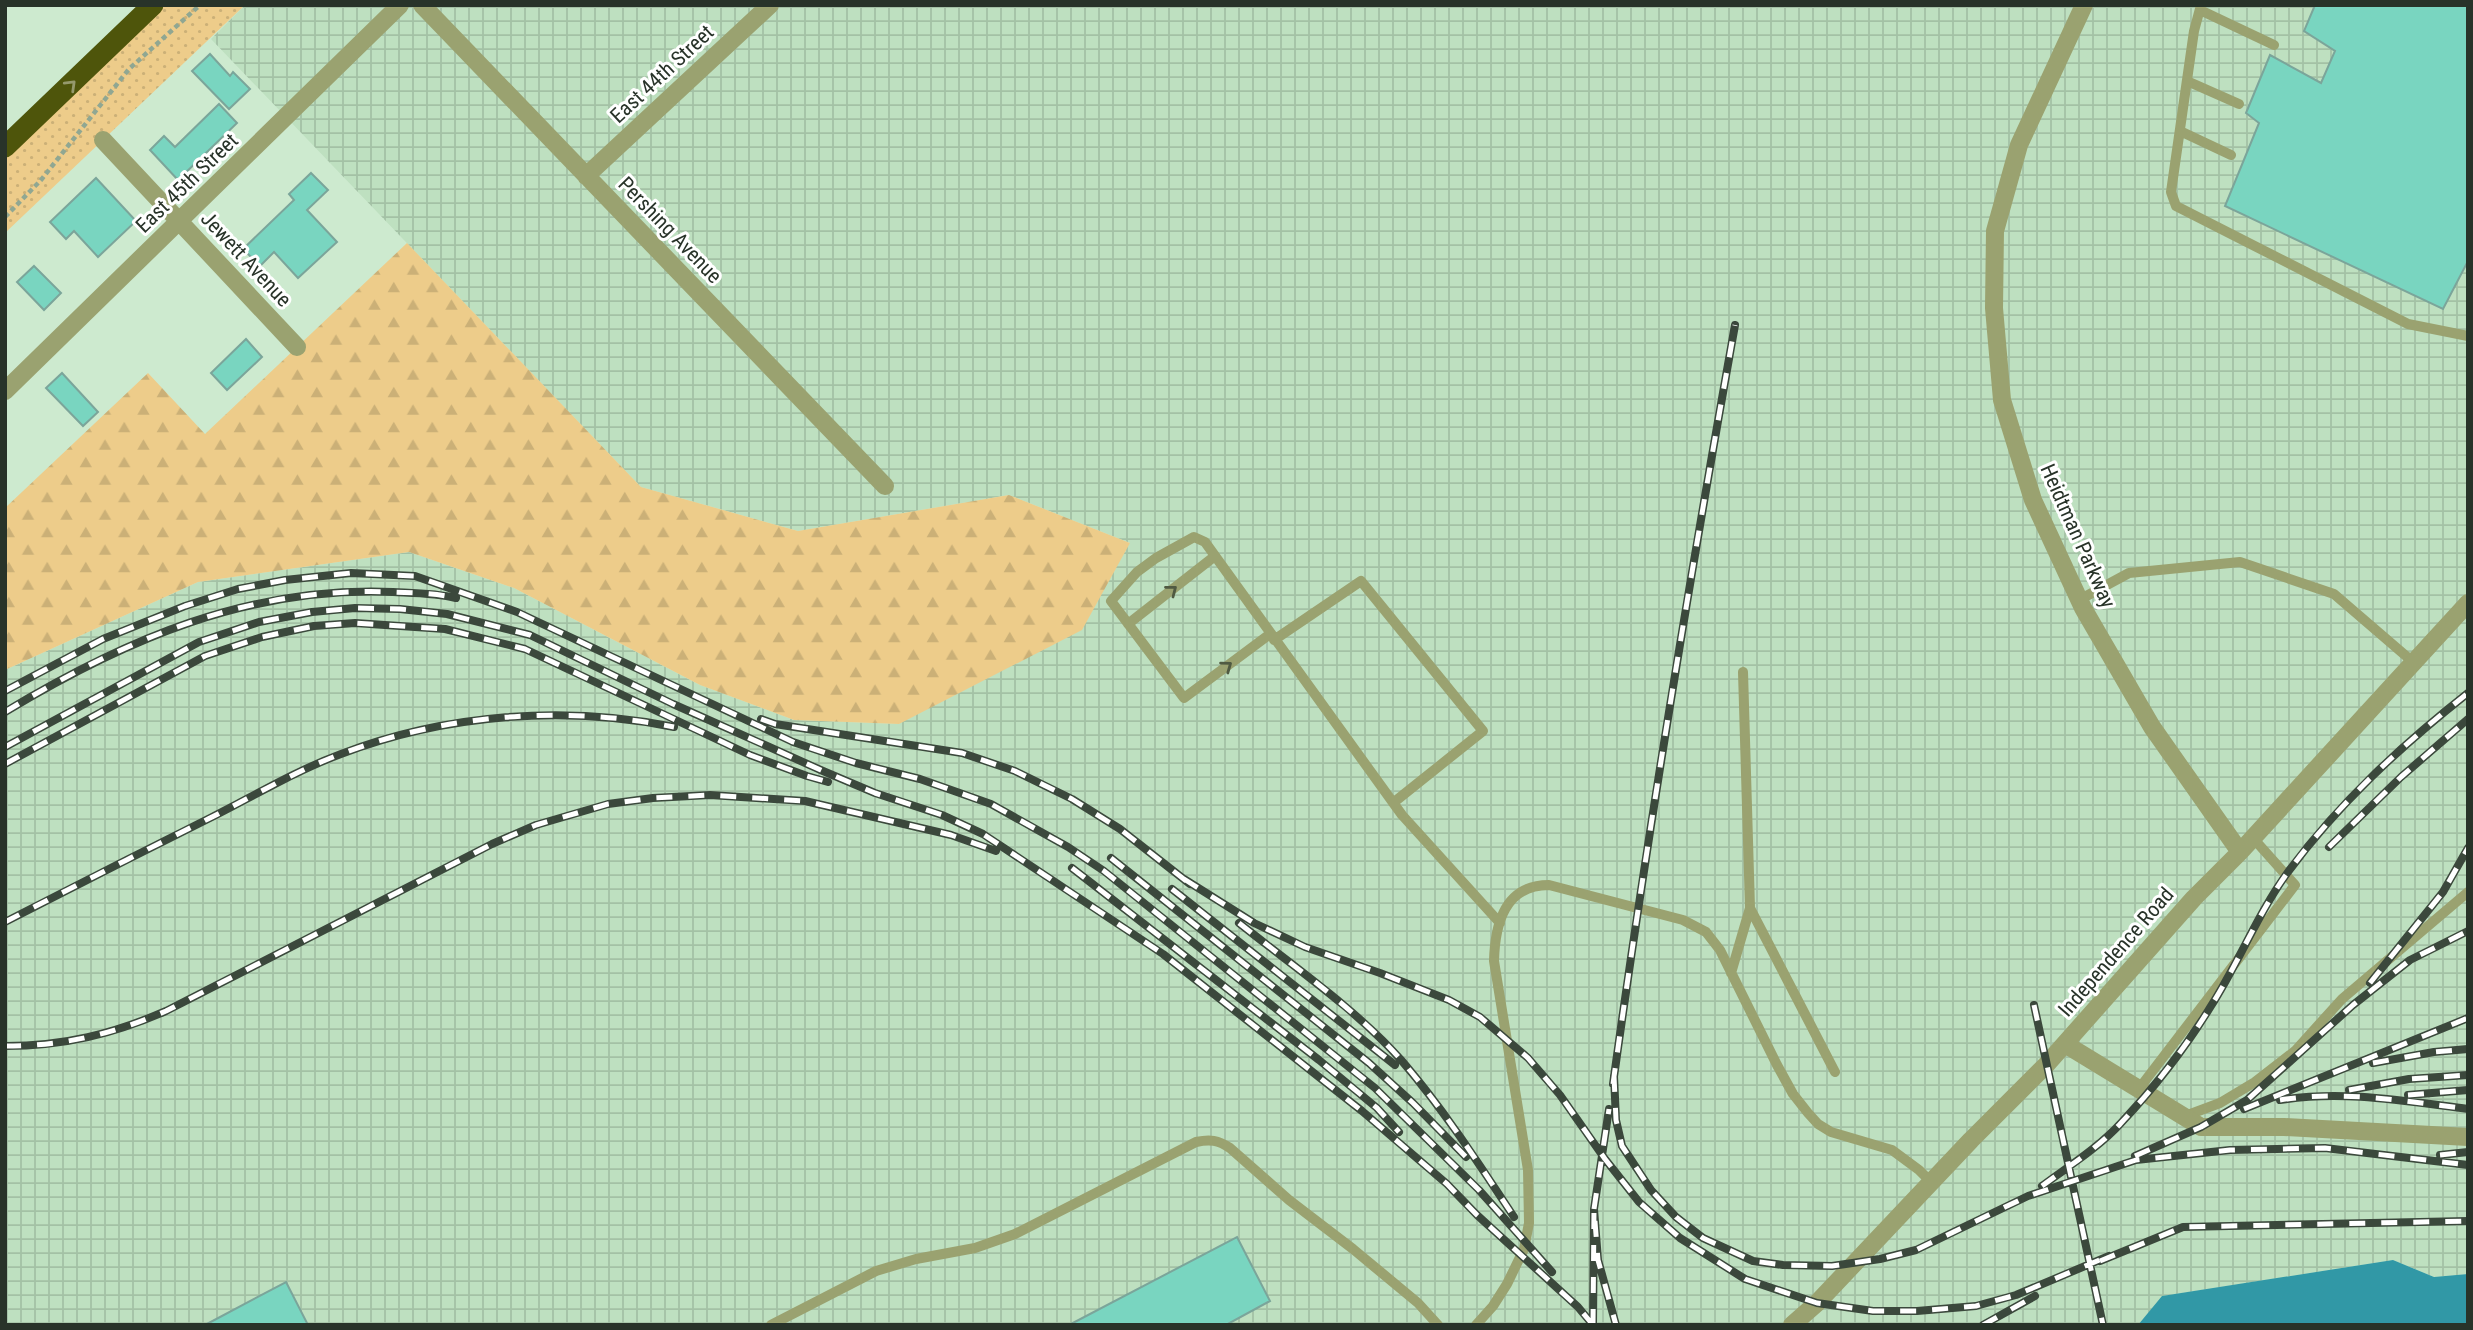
<svg xmlns="http://www.w3.org/2000/svg" width="2473" height="1330" font-family="'Roboto Condensed',sans-serif">
<style>
.industrial{fill:url(#industrial-grid)}
.grass{fill:url(#grass-dots)}
.forest{fill:url(#forest-firs)}
.water{fill:#3198a6}
.building{fill:#79d5c0;stroke:#7ba59a;stroke-width:2}
.lines{fill:none;stroke-linecap:round;stroke-linejoin:round}
.path{stroke:#90a792;stroke-width:4.5;stroke-dasharray:5 3.5;stroke-linecap:butt}
.service{stroke:#9aa270;stroke-width:10}
.minor{stroke:#9aa270;stroke-width:18}
.motorway{stroke:#4e550b;stroke-width:21}
.rail-casing{stroke:#3b483c;stroke-width:8}
.rail{stroke:#fff;stroke-width:5;stroke-dasharray:16;stroke-linecap:butt}
.oneway{stroke:#95996d}
.oneway2{stroke:#505a42}
.labels{text-anchor:middle;dominant-baseline:central;stroke-width:6;stroke-linejoin:round;paint-order:stroke}
.street-label{font-size:21px;fill:#283329;stroke:#fff}
</style>
<defs>
<pattern id="industrial-grid" width="8" height="8" patternUnits="userSpaceOnUse" patternTransform="scale(1.75)"><rect width="8" height="8" fill="#bee0c0"/><path d="M0 4h8M4 0v8" fill="none" stroke="#a3c1a5"/></pattern>
<pattern id="grass-dots" width="8" height="8" patternUnits="userSpaceOnUse" patternTransform="scale(1.75)"><rect width="8" height="8" fill="#edcc8a"/><path d="M2 2h.1M6 6h.1" fill="none" stroke="#cbb077" stroke-width="1.8" stroke-linecap="round"/></pattern>
<pattern id="forest-firs" width="22" height="20" patternUnits="userSpaceOnUse" patternTransform="scale(1.75)"><rect width="22" height="20" fill="#edcc8a"/><path d="M5 1l3.5 6h-7zM16 11l3.5 6h-7z" fill="#cbb077"/></pattern>
</defs>
<rect width="100%" height="100%" fill="#cdeacf"/>
<path class="industrial" d="M245,5H2468V1274L2434,1277L2393,1260L2163,1296L2138,1325H5V670L198,582L409,552L514,588L700,685L794,720L899,724L1130,543L1009,495L798,531L641,487L211,39Z"/>
<path class="grass" d="M153,5H245L5,233V147Z"/>
<path class="forest" d="M407,243L641,487L798,531L1009,495L1130,543L1082,630L899,724L794,720L700,685L514,588L409,552L198,582L5,670V508L148,373L205,434Z"/>
<path class="water" d="M2393,1260L2434,1277L2468,1274V1325H2138L2162,1296Z"/>
<path class="building" d="M2315,5H2468V261L2443,309L2225,206L2259,123L2246,113L2270,55L2321,83L2335,51L2304,31Z
M210,54L230,76L233,72L250,89L229,109L192,71Z
M219,104L237,123L178,180L150,150L164,136L175,147Z
M311,173L328,190L307,210L337,242L298,278L274,252L260,266L243,249L294,200L289,194Z
M96,178L136,221L98,257L74,231L66,239L50,222Z
M34,266L61,293L44,310L17,282Z
M246,339L262,357L227,390L211,373Z
M62,373L98,412L83,426L46,388Z
M1237,1237L1270,1301L1226,1325H1069Z
M286,1282L308,1325H205Z"/>
<g class="lines">
<path class="path" d="M5,217L41,180L129,69L200,5"/>
<path class="service" d="M2201,5L2194,31L2171,192L2176,206L2408,324L2468,336
M2200,10L2274,45
M2187,81L2239,104
M2180,131L2231,155
M2079,600L2129,573L2240,562L2334,594L2413,662
M1128,624L1215,556
M1270,634L1184,698L1111,601L1137,572L1156,558L1194,537L1205,542L1402,815L1500,923
M1274,640L1361,581L1483,731L1393,803
M1750,908L1835,1072
M1731,973L1750,908L1743,672
M2138,1090L2295,885L2253,838
M2185,1116L2220,1103L2255,1082L2295,1051L2342,999L2468,892
M771,1325L876,1271L916,1259L975,1248L1015,1234L1196,1142C1210,1139 1218,1140 1230,1148L1289,1200L1353,1249L1418,1303L1438,1325
M1476,1325L1493,1306L1507,1284L1524,1249L1529,1223L1528,1170L1494,961C1495,923 1505,885 1549,885L1683,920L1706,932L1720,950L1777,1065L1793,1094L1808,1113L1818,1124L1831,1132L1892,1150L1919,1170L1931,1182"/>
<path class="minor" d="M422,5L885,486
M2084,5L2019,145L1995,231L1994,308L2002,400L2033,500L2083,608L2152,727L2240,852
M103,140L297,347
M586,176L770,5
M5,391L400,5
M2065,1044L2201,1127H2284L2468,1137
M1792,1325L1817,1303L1971,1140L2046,1065L2194,898L2240,852L2468,603"/>
<path class="motorway" d="M5,147L153,5"/>
<defs>
<path id="rail" d="M5,691L103,639L185,606L238,589L285,580L351,573L415,576L517,612L793,742L856,763L920,779L991,804L1068,847L1104,871L1375,1088L1479,1190L1552,1272
M5,712C126,639 249,586 393,592C414,593 436,593 456,598
M761,719L775,724L962,753L1015,771L1072,799L1120,829L1190,884
M5,747L199,642L259,622L312,612L355,608L400,609L447,614L530,635L673,704L823,771L875,793L942,815L983,834L1163,954L1362,1111L1447,1184L1477,1215L1578,1307L1593,1325
M5,764L205,656L262,637L314,626L355,623L445,629L525,649L750,755L807,776L828,782
M2329,847L2401,777L2468,719
M1111,858L1369,1063L1413,1103L1466,1157
M1072,868L1319,1060L1377,1108L1399,1132
M1184,879L1254,923L1305,947L1380,973L1449,1000L1480,1017L1528,1058L1560,1095L1605,1159L1639,1202L1680,1238L1745,1279L1817,1303L1873,1311H1917L1976,1306L2016,1295L2109,1256
M1172,889L1395,1065
M5,922C73,887 140,853 208,819C252,797 295,771 341,754C445,714 565,705 674,727
M1239,923C1293,966 1357,1010 1402,1061C1444,1110 1479,1164 1514,1217
M2370,983L2443,892L2468,848
M2034,1005L2103,1325
M5,1046C64,1046 113,1034 166,1011L492,844L536,825L608,804L653,798L710,795L805,801L951,835L996,851
M2373,1063L2434,1052L2468,1049
M1614,1076L1616,1120L1622,1146L1651,1190L1676,1217L1703,1238L1753,1261L1783,1265L1832,1266L1880,1259L1916,1250L2028,1196L2136,1160L2230,1150L2325,1148L2468,1165
M1613,1084C1648,830 1690,577 1735,325
M2349,1090L2409,1079L2468,1075
M2408,1095L2468,1090
M2280,1100C2343,1090 2404,1101 2468,1109
M2244,1109L2468,1018
M2440,1155L2468,1152
M2135,1156L2201,1127L2247,1100L2353,1005L2410,960L2468,931
M2042,1186C2069,1166 2098,1148 2121,1123C2154,1088 2186,1047 2211,1006C2239,962 2258,913 2288,872C2339,803 2401,746 2468,693
M1594,1209L1609,1109
M2100,1261L2183,1227L2468,1221
M1593,1325L1594,1209L1598,1260L1616,1325
M1983,1325L2035,1296"/>
</defs>
<use href="#rail" class="rail-casing"/>
<use href="#rail" class="rail"/>
</g>
<defs><path id="oneway-chevron" d="M-2-3.5L2.5 0L-2 3.5" fill="none" stroke-width="1.6" stroke-linecap="round" stroke-linejoin="round" transform="scale(1.75)"/></defs>
<use class="oneway" href="#oneway-chevron" transform="translate(71 85) rotate(-44)"/>
<g class="oneway2">
<use href="#oneway-chevron" transform="translate(1172 590) rotate(-38)"/>
<use href="#oneway-chevron" transform="translate(1227 666) rotate(-36)"/>
</g>
<g class="labels">
<g class="street-label">
<text transform="translate(662 74) rotate(-43)">East 44th Street</text>
<text transform="translate(187 183) rotate(-44)">East 45th Street</text>
<text transform="translate(670 230) rotate(46)">Pershing Avenue</text>
<text transform="translate(246 259) rotate(47)">Jewett Avenue</text>
<text transform="translate(2078 536) rotate(66)">Heidtman Parkway</text>
<text transform="translate(2116 952) rotate(-49)">Independence Road</text>
</g>
</g>
<rect width="2473" height="1330" fill="none" stroke="#283329" stroke-width="14"/>
</svg>
